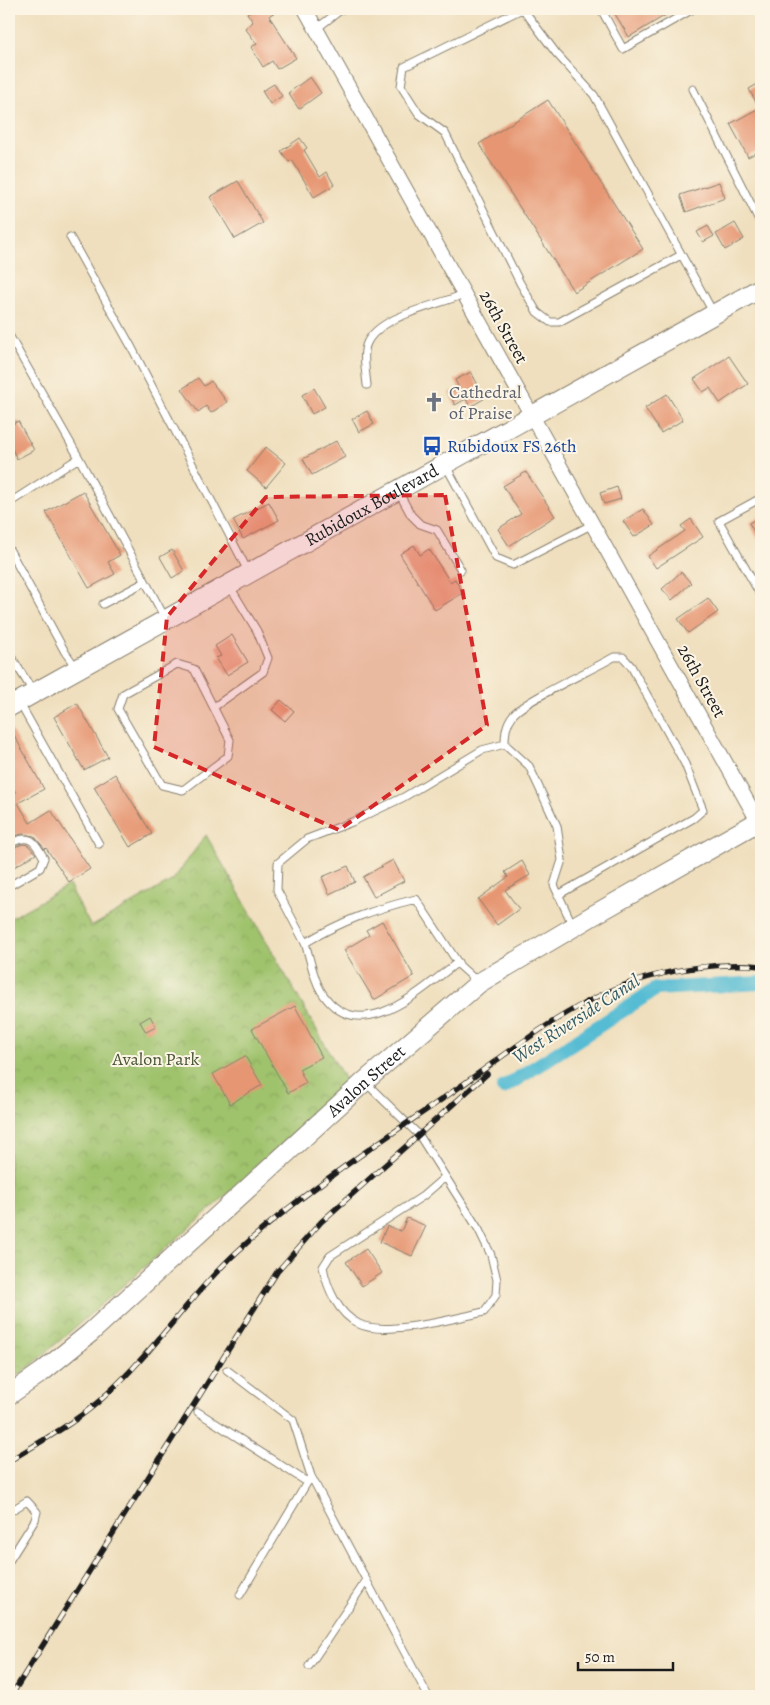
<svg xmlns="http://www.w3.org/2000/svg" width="770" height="1705" font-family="Alegreya,serif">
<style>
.park{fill:url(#park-crowns);stroke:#5e6f44}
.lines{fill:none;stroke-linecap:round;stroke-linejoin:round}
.canal{stroke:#55bcd3;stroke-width:14}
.building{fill:#e69672}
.lane-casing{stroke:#867e6d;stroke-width:9}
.street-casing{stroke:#867e6d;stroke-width:16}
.secondary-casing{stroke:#867e6d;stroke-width:21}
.lane{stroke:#fff;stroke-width:7}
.street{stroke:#fff;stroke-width:14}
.secondary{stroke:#fff;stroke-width:19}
.rail-casing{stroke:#1c1c1c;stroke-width:5.5}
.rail{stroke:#fcf5e5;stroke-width:4;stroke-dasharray:11;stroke-linecap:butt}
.marked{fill:#d62828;fill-opacity:0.2;stroke:#d62828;stroke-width:4;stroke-dasharray:10 6;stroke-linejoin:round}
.labels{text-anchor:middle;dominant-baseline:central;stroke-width:4;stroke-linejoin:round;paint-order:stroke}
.street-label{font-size:18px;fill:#1c1c1c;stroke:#fcf5e5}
.worship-label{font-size:18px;fill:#5b616d;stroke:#fcf5e5;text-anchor:start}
.transit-label{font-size:18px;fill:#164399;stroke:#fcf5e5;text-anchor:start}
.park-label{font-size:18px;fill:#4a5638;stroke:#fcf5e5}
.water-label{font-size:19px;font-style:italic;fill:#335c65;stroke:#fcf5e5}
</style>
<defs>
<pattern id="park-crowns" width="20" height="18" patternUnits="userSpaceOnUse" patternTransform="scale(1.25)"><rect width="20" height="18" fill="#9fc26c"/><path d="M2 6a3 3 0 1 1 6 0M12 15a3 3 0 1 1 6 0" fill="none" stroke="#88a65d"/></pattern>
</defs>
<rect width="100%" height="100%" fill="#fcf5e5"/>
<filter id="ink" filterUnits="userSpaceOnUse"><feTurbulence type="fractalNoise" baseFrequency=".02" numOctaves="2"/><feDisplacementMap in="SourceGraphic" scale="10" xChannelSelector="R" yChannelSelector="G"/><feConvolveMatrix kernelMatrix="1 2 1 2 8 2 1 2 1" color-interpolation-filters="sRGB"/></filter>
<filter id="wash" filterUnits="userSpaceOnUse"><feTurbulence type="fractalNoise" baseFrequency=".0096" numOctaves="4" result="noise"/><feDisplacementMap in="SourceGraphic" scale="20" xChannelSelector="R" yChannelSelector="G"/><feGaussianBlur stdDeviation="1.12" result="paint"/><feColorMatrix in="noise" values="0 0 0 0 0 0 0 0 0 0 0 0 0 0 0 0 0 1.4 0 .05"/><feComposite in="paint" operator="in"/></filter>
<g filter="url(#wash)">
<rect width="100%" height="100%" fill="#efdfbe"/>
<path class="park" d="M206,835L348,1085L211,1209L26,1370L9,1379V919L69,885L91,927L173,880Z"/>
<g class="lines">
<path class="canal" d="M503,1088L656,989L761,983"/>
</g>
<g id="blocks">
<path class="building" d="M253,9H279L269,16L296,58L277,69L272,61L263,67L251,47L257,44L245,28L253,22L247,13Z
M612,9H676L629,37Z
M310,77L321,93L299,109L288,93Z
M761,82V150L748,157L730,124L759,108L749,89Z
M274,84L282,96L270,104L262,91Z
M548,100L643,249L574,292L479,144Z
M300,138L307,148L304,150L320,177L327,172L334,185L314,197L292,160L289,162L281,151Z
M238,181L263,223L235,239L210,197Z
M719,182L725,198L686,212L680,195Z
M735,223L744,239L725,250L716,234Z
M708,226L714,236L703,242L697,232Z
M729,356L748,384L720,403L710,388L703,392L694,379Z
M471,372L485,398L470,407L466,399L455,405L449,393L459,388L455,380Z
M198,378L204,386L211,381L227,402L211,413L206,406L198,412L182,389Z
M314,388L325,407L312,414L302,395Z
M667,394L683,420L661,433L645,408Z
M367,411L374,424L359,432L352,419Z
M18,421L34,450L17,459L9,443V426Z
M336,441L345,457L312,475L303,459Z
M266,447L286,463L266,487L247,471Z
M526,472L555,516L509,546L498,529L521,514L503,486Z
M617,487L621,499L604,504L600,493Z
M83,491L120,555L108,562L115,574L89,588L46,512Z
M269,502L279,520L243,539L233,520Z
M643,509L654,525L634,537L623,521Z
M761,516V544L749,523Z
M691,519L703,537L656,568L648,556L685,531L681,526Z
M414,545L420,555L429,549L450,582L455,579L463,593L435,610L400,554Z
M172,550L184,571L172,578L160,557Z
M681,572L691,583L672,600L662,589Z
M708,598L718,612L688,633L678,619Z
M232,635L248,662L227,675L216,658L221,656L215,646Z
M281,700L294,711L285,721L272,710Z
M77,703L108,757L84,770L54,717Z
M9,726L44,789L18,803L30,823L51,810L90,869L69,882L46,848L45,849L34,836L22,834L9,838V787L13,794L16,793L9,780Z
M115,774L152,834L130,847L94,787Z
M23,844L28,845L36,854L9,870V849Z
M393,860L404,881L374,897L363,877Z
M522,861L530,875L505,890L519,909L497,925L478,899L508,877L505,872Z
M348,866L355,882L329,894L322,877Z
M382,921L414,976L374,1000L344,950L369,935L366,930Z
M295,1006L322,1057L299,1069L306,1083L288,1093L252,1029Z
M150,1016L156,1027L146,1032L140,1022Z
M245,1056L262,1085L230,1104L213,1074Z
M407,1218L426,1226L412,1256L380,1242L387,1226L401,1231Z
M366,1249L382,1273L362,1286L346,1262Z"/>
</g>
</g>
<g filter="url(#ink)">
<use href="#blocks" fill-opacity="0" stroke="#867e6d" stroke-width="1"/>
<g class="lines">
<defs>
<path id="lane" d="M522,9L404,67L401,86L419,114L445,133L520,283L537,312L550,322H559L681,255
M523,9L556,53L594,95L714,314
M601,9L623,49L693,9
M316,29L342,9
M693,89L761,224
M70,237L132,348L249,573
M9,335L79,458
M367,385C366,374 362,353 367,343C380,315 437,306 464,294
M445,464L496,558L513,565L593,524
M398,491L411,515L420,524L437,530L461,570
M761,498L719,521L761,596
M9,503L79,458L165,618
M9,549L65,652L77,669
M103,604L145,582
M9,653L34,693
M177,664L194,669L230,740L228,756L183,790L162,785L118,709L123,694Z
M19,702L99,844
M214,707L263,672L268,658L257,631L229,585
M505,744C505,733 506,724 513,715C523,701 594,669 614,657H623L631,666L685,764L703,810L694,818L558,895
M9,844C30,833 34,840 44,858L40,868L9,886
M305,943L277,890L278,863L307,839L352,822L404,797L482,750L505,744L529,766L557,826L562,860L554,885L573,926
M458,962C422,989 358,1051 321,991C313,978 310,958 305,943C341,921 375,909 416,899L460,966L479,983
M365,1082L419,1135L479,1230L491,1255L497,1280L496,1295L484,1312C455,1318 385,1337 359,1324C338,1314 327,1288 323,1267L330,1256L423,1196L445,1177
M227,1370L293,1420L311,1476L428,1696
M198,1412L307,1482
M9,1512L27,1501L37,1512L35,1520L9,1561
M240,1595L311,1476
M309,1666L366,1581"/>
<path id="street" d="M305,9L758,821"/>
<g id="secondary">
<path id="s1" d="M9,707L761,288"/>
<path id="s2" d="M9,1395L42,1372L90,1333L364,1082L479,983L592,916L761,820"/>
</g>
</defs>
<use href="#lane" class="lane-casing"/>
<use href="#street" class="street-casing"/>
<use href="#secondary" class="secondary-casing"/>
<use href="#lane" class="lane"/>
<use href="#street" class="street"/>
<use href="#secondary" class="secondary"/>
<defs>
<path id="rail" d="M9,1461C43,1440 79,1421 108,1393C156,1349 191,1294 239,1250C301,1193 379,1143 448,1095C506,1055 565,1005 633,982C672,969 720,962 761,966
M11,1696L277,1272L321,1222L487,1074"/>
</defs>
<use href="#rail" class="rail-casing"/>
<use href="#rail" class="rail"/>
</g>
</g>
<path class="marked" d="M445,495L487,725L339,830L154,747L167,617L266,497Z"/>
<defs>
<symbol id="church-bare" viewBox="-9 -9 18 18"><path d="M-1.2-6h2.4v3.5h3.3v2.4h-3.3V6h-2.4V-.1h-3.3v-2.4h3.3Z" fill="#6b7280" stroke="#fcf5e5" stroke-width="2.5" paint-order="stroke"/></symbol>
<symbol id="bus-bare" viewBox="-9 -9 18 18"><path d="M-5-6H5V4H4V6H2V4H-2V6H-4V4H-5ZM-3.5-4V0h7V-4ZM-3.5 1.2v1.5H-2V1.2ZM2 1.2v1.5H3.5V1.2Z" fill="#1a4fb4" stroke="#fcf5e5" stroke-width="2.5" paint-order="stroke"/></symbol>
</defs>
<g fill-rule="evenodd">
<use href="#church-bare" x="420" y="388" width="28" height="28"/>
<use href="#bus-bare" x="418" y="432" width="28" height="28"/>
</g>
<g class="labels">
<g class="street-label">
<text transform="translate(504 327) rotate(61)">26th Street</text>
<text stroke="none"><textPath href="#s1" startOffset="415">Rubidoux Boulevard</textPath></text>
<text transform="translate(702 681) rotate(61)">26th Street</text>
<text stroke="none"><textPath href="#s2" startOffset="476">Avalon Street</textPath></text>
</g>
<g class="worship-label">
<text x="449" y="392">Cathedral<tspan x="449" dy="21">of Praise</tspan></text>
</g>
<g class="transit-label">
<text x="447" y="446">Rubidoux FS 26th</text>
</g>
<g class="park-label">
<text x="156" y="1059">Avalon Park</text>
</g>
<g class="water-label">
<text transform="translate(576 1019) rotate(-33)">West Riverside Canal</text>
</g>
</g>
<rect width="770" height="1705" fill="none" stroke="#fcf5e5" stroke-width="30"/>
<path d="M578 1662v8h95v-8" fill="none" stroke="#1c1c1c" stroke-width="2.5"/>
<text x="585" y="1662" font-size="15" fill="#1c1c1c" stroke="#fcf5e5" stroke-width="4" paint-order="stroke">50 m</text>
</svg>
